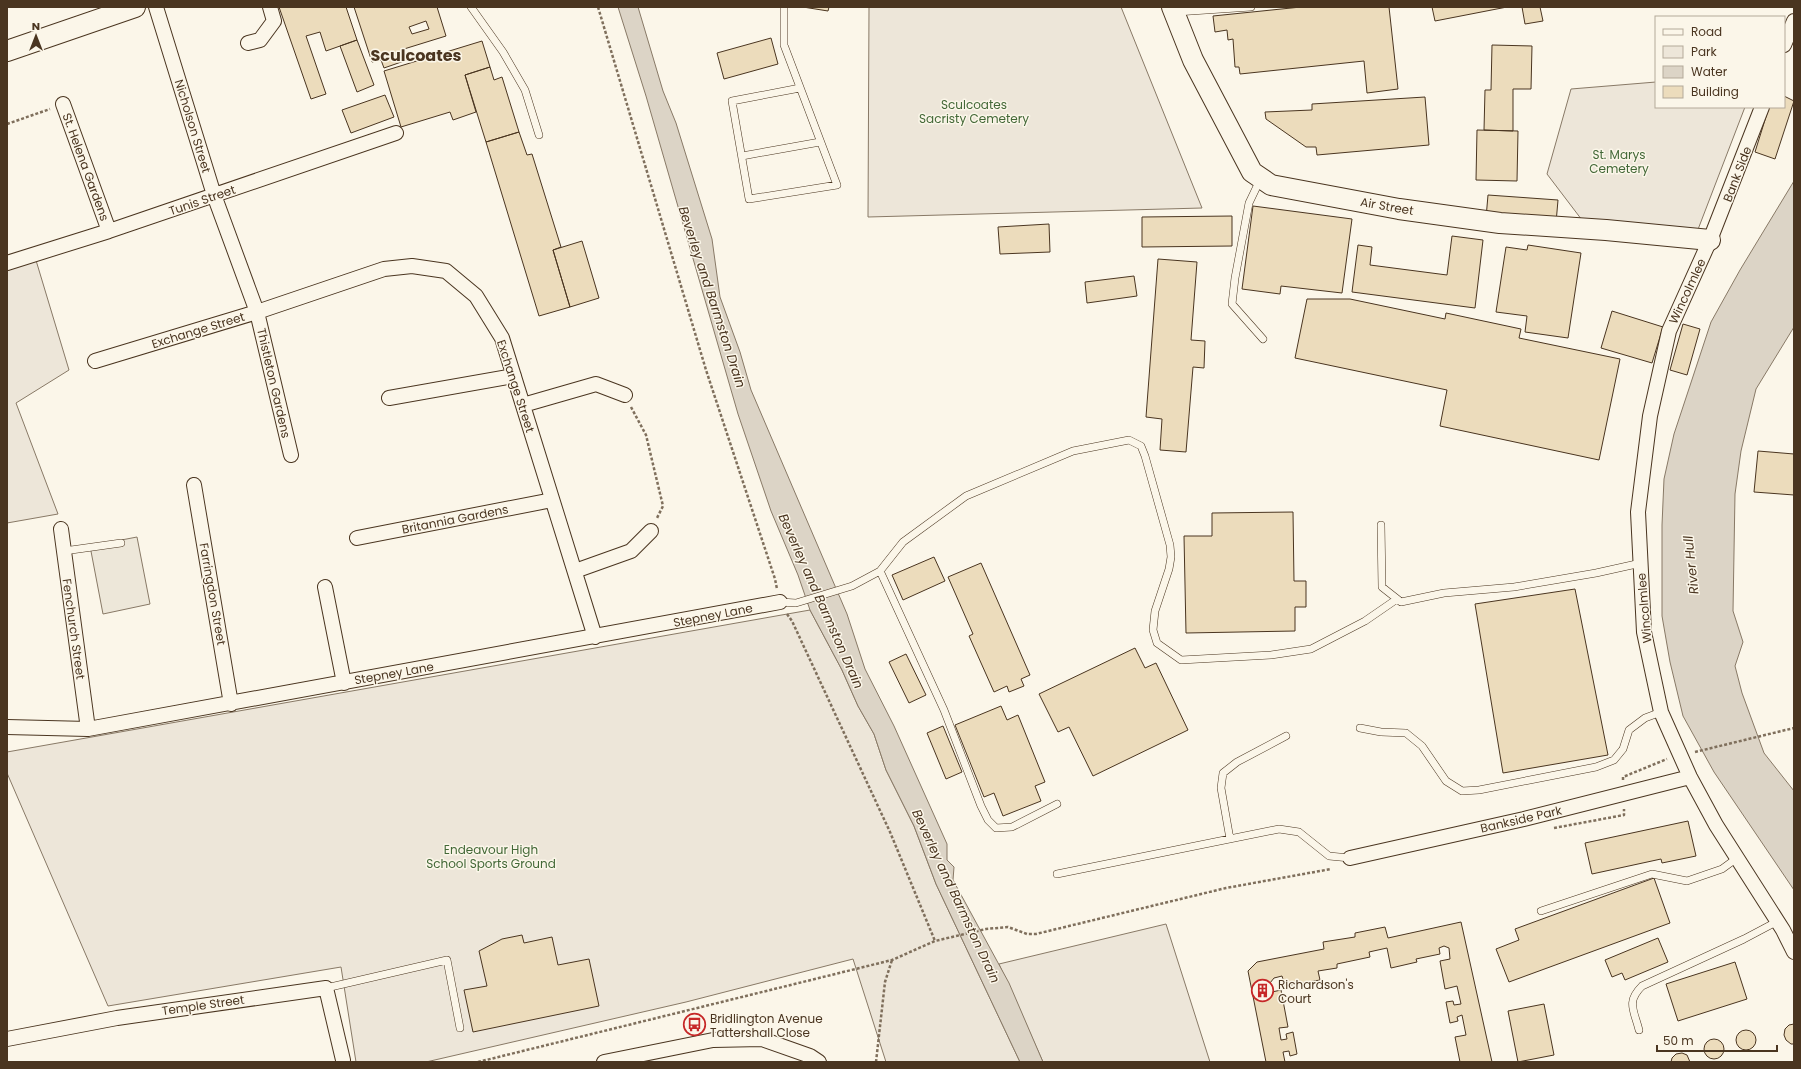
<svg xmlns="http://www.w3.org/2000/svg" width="1801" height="1069" font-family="Poppins,sans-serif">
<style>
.green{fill:#ede6d9;stroke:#887966}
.parking{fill:#ede7d9;stroke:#887966}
.water{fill:#dcd4c6;stroke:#887966}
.building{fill:#ecdcbc;stroke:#4a3520;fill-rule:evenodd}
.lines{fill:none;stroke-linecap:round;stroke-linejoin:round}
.lane-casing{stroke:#4a3520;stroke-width:8}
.street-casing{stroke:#4a3520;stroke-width:16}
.secondary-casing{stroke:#4a3520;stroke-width:22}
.path{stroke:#7f6f5c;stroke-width:2.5;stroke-dasharray:3 2;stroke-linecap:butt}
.lane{stroke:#fbf6e9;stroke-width:7}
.street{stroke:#fbf6e9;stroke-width:14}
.secondary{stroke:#fbf6e9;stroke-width:20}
.labels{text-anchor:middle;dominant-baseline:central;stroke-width:3;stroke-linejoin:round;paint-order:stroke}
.park-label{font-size:12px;fill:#436837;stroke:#fbf6e9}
.street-label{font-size:12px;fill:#4a3520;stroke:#fbf6e9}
.poi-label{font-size:12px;fill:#4a3520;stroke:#fbf6e9;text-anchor:start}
.water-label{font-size:13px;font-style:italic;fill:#4a3520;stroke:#fbf6e9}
.district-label{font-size:16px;font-weight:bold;fill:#4a3520;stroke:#fbf6e9}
</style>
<rect width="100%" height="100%" fill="#fbf6e9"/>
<path class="green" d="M869,7H1121L1202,208L868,217Z
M1656,82V107H1745L1697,232L1585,224L1547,174L1571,89Z
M35,257L69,370L16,403L58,514L7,523V266Z
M810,610L842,670L858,706L874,734L886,770L914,826L936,884L1020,1062H886L853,959L686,1002L426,1062H356L341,967L108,1006L7,773V752Z
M1166,924L1210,1062H1043L999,964Z"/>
<path class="parking" d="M137,537L150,604L103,614L90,546Z"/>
<path class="water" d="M618,7H638L663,91L676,123L712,239L720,297L740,352L751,390L847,614L865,669L894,726L947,844V860L954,867L953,880L1009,983L1043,1062H1020L936,884L914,826L886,770L874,734L858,706L842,670L810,610L798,575L771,511L738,414L646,96Z
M1794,181V327L1756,389L1741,451L1735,494L1733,611L1743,642L1735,666L1742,693L1764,753L1794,791V890L1714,772L1683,716L1670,662L1662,616V525L1664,479L1674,434L1711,322L1740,270Z"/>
<path class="building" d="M279,7H346L357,40L326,51L320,32L306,36L326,94L311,99Z
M354,7H437L446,36L404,49L407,60L384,68L381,60L372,62ZM426,21L429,29L412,34L409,27Z
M803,7H829L828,11Z
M1301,7H1389L1398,89L1367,93L1364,61L1240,74L1239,67H1235L1233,39L1228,40L1227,30L1215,32L1213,16Z
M1432,7H1507L1435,21Z
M1522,7H1540L1543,21L1525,24Z
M771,38L778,64L724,79L717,53Z
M357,40L374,85L357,92L340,46Z
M482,41L490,67L465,75L476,112L453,120L450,112L401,127L384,71Z
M1492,45L1532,46L1531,89H1513V131L1484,130L1485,90H1491Z
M490,67L494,80L502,77L519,132L486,142L465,75Z
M385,95L394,117L351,133L342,110Z
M1784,96L1794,101L1775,159L1755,152L1769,107H1784Z
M1425,97L1429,145L1317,155L1316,147H1306L1266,119L1265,112L1312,110V104Z
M1477,130L1518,131L1517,181L1476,180Z
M519,132L527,155L532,154L561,247L553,250L570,307L539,316L486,142Z
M1488,195L1558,200L1556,223L1486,218Z
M1253,206L1352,219L1342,293L1281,286L1280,294L1242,289Z
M1232,216V246L1142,247V217Z
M1049,224L1050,252L1000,254L998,227Z
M1452,236L1483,240L1475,308L1352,292L1358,245L1372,247L1370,265L1447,275Z
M582,241L599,298L570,307L553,250Z
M1528,245L1581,253L1568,338L1525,332L1527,316L1496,312L1506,247L1527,250Z
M1158,259L1197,262L1191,340L1205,341L1204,368L1193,367L1186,452L1160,450L1162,419L1146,417Z
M1134,276L1137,296L1087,303L1085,282Z
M1307,299H1350L1445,319L1446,313L1521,329L1519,338L1620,359L1599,460L1440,426L1447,390L1295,358Z
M1612,311L1663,327L1652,363L1601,348Z
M1683,324L1700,329L1687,375L1670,370Z
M1758,451L1794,454V495L1754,492Z
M1293,512L1294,581H1306V607H1295V631L1186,633L1184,536H1212V513Z
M934,557L945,581L903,600L892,575Z
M981,563L1030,675L1021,679L1024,686L1009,692L1007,686L994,692L969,636L973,634L948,577Z
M1575,589L1608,755L1503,773L1475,604Z
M1135,648L1145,668L1156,663L1188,730L1093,776L1069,727L1058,732L1039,694Z
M906,654L926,695L909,703L889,662Z
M1001,706L1007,720L1018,715L1045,782L1035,786L1041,801L1003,816L994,793L984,797L955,725Z
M943,726L962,772L946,779L927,733Z
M1688,821L1696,856L1662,863L1661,859L1592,874L1585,843Z
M1654,878L1670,923L1509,982L1496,949L1519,940L1515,929Z
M1461,922L1492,1062H1460L1455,1037L1466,1035L1462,1015L1457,1017L1458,1021L1450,1023L1446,1002L1453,1001L1454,1005L1461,1004L1457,986L1445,989L1440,961L1450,959L1449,948L1444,946L1439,948L1440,954L1416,959L1417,962L1391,968L1387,948L1369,952L1370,957L1337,964V968L1318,971L1320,980L1285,986L1282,976L1274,978L1270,983L1272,992L1281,990L1288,1027L1279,1028L1281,1040L1287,1039L1286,1034L1293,1032L1297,1054L1290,1056L1289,1051L1283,1052L1285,1062H1266L1248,971L1257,962L1324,949L1323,942L1355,937V933L1385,927L1388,938Z
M522,935L524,943L552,937L558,965L589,959L599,1006L473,1032L464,990L487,986L479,951L502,939Z
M1658,938L1668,962L1625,980L1622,973L1612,977L1605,960Z
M1735,962L1747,999L1678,1021L1666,984Z
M1544,1004L1554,1055L1518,1062L1508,1011Z
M1794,1024V1044H1791L1786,1040L1784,1035L1785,1029L1789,1025Z
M1736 1040a10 10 0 1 1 20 0a10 10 0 1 1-20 0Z
M1704 1049a10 10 0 1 1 20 0a10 10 0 1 1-20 0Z
M1682,1053L1687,1055L1690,1062H1671L1672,1058L1676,1054Z"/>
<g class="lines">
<defs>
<path id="lane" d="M471,7L503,52L525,90L539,135
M784,7V45L837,185L749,199L732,101L800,88
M1176,12L1251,7
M742,156L820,142
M1260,180L1249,203L1235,278L1232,304L1263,339
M1381,525L1382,587L1401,602L1444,593L1514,587L1596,573L1641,563
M64,551L121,543
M880,571L944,710L981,806L988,820L996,828L1012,827L1057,804
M780,602L796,603L852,586L880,571L903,542L966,496L1073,451L1129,440L1141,446L1145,456L1170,545L1171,557L1169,569L1155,611L1153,630L1157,643L1181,660L1271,655L1311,649L1365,621L1397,599
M1360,728L1381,732L1406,733L1422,746L1446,781L1462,791L1479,790L1596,767L1614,760L1623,749L1629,730L1645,718L1661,712
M1230,839L1221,788L1223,773L1237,762L1286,736
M1057,874L1279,829L1299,832L1329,856L1350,858
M1541,911L1652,874L1687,881L1722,869L1737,858
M326,988L447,960L460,1028
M1639,1030C1634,1010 1626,1002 1642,986L1744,939L1778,921"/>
<path id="street" d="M156,7L214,195L257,312L291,455
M248,43L260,40L274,21L270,7
M1784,45L1794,21
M63,104L109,231
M1762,107L1710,240L1669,331L1650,416L1638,512L1644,632L1661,712L1690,777L1716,825L1783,930L1794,952
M7,263L109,231L396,133
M95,361L257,312L384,269L412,266L446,271L476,296L502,338L595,637
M389,398L514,376
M523,405L596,384L625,395
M194,485L231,704
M61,529L88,729
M357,538L552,500
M575,571L631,551L651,531
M325,587L344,683
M7,727L88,729L780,602
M1350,858L1524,819L1690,777
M7,1039L117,1018L326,988L343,1060
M604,1062L713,1040L762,1039L810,1056L819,1062"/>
<path id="secondary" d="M1172,7L1193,60L1252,172L1271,185L1399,209L1500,223L1606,230L1710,240
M7,51L135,7"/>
</defs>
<use href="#lane" class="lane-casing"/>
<use href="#street" class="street-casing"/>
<use href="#secondary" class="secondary-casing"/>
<path class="path" d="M598,7L706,370L775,579L777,589
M7,124L50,109
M631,407L646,435L663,506L657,518
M787,614L792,621L890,832L935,941
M1695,752L1794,728
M1623,780V777L1667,759
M1554,828L1624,815V809
M478,1062L892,960L935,941L986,929L1008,927L1027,934H1036L1226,888L1331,869
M876,1062L885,982L892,960"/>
<use href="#lane" class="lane"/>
<use href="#street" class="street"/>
<use href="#secondary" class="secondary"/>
</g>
<defs>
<symbol id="building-ring" viewBox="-11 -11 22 22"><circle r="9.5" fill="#fbf6e9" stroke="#c62828" stroke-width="1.5"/><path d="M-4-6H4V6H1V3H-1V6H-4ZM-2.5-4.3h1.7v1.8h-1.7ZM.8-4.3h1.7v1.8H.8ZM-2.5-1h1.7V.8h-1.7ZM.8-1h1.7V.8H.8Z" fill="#c62828"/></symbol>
<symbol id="bus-ring" viewBox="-11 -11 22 22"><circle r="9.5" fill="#fbf6e9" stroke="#c62828" stroke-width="1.5"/><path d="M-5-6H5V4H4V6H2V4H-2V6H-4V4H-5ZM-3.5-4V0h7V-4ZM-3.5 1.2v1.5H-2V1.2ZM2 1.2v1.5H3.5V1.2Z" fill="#c62828"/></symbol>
</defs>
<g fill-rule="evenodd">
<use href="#building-ring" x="1250" y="978" width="25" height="25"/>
<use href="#bus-ring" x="682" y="1012" width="25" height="25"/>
</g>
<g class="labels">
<g class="park-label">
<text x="974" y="104">Sculcoates<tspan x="974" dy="14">Sacristy Cemetery</tspan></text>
<text x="1619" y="154">St. Marys<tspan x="1619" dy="14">Cemetery</tspan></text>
<text x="491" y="849">Endeavour High<tspan x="491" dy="14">School Sports Ground</tspan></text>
</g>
<g class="street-label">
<text transform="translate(193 126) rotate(73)">Nicholson Street</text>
<text transform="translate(86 167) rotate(70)">St. Helena Gardens</text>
<text transform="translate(1737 174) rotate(-69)">Bank Side</text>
<text transform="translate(202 200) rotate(-19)">Tunis Street</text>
<text transform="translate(1387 206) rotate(10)">Air Street</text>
<text transform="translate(1687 291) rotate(-65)">Wincolmlee</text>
<text transform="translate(198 330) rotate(-17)">Exchange Street</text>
<text transform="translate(274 383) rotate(77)">Thistleton Gardens</text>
<text transform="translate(516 386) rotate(72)">Exchange Street</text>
<text transform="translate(455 519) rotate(-11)">Britannia Gardens</text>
<text transform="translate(213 594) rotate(80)">Farringdon Street</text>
<text transform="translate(1644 608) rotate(-95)">Wincolmlee</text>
<text transform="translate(713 615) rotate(-11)">Stepney Lane</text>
<text transform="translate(74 629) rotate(82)">Fenchurch Street</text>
<text transform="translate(394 673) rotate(-10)">Stepney Lane</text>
<text transform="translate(1521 819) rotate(-13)">Bankside Park</text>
<text transform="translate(203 1005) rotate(-8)">Temple Street</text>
</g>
<g class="poi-label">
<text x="1278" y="984">Richardson's<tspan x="1278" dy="14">Court</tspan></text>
<text x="710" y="1018">Bridlington Avenue<tspan x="710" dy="14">Tattershall Close</tspan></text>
</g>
<g class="water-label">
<text transform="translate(712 297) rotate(72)">Beverley and Barmston Drain</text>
<text transform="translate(1691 565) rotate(-96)">River Hull</text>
<text transform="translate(821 601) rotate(66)">Beverley and Barmston Drain</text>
<text transform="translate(956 896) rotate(65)">Beverley and Barmston Drain</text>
</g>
<g class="district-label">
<text x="416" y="55">Sculcoates</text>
</g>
</g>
<rect width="1801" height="1069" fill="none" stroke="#4a3520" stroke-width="16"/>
<rect x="1655" y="16" width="130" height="92" fill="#fbf6e9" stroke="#b4a999"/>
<rect x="1663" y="29" width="20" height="6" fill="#fbf6e9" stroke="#b4a999"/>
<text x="1691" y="36" font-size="12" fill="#4a3520">Road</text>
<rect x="1663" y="46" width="20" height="12" fill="#ede6d9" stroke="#b4a999"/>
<text x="1691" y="56" font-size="12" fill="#4a3520">Park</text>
<rect x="1663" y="66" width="20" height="12" fill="#dcd4c6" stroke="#b4a999"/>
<text x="1691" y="76" font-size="12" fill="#4a3520">Water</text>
<rect x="1663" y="86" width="20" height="12" fill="#ecdcbc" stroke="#b4a999"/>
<text x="1691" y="96" font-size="12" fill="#4a3520">Building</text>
<g transform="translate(36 36)" stroke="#fbf6e9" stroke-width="3" paint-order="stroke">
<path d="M0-3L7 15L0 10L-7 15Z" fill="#4a3520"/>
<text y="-6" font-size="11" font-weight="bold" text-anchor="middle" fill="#4a3520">N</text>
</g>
<path d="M1657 1045v6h120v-6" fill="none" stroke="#4a3520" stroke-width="2"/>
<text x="1663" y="1045" font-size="12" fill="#4a3520" stroke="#fbf6e9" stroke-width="3" paint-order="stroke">50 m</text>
</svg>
